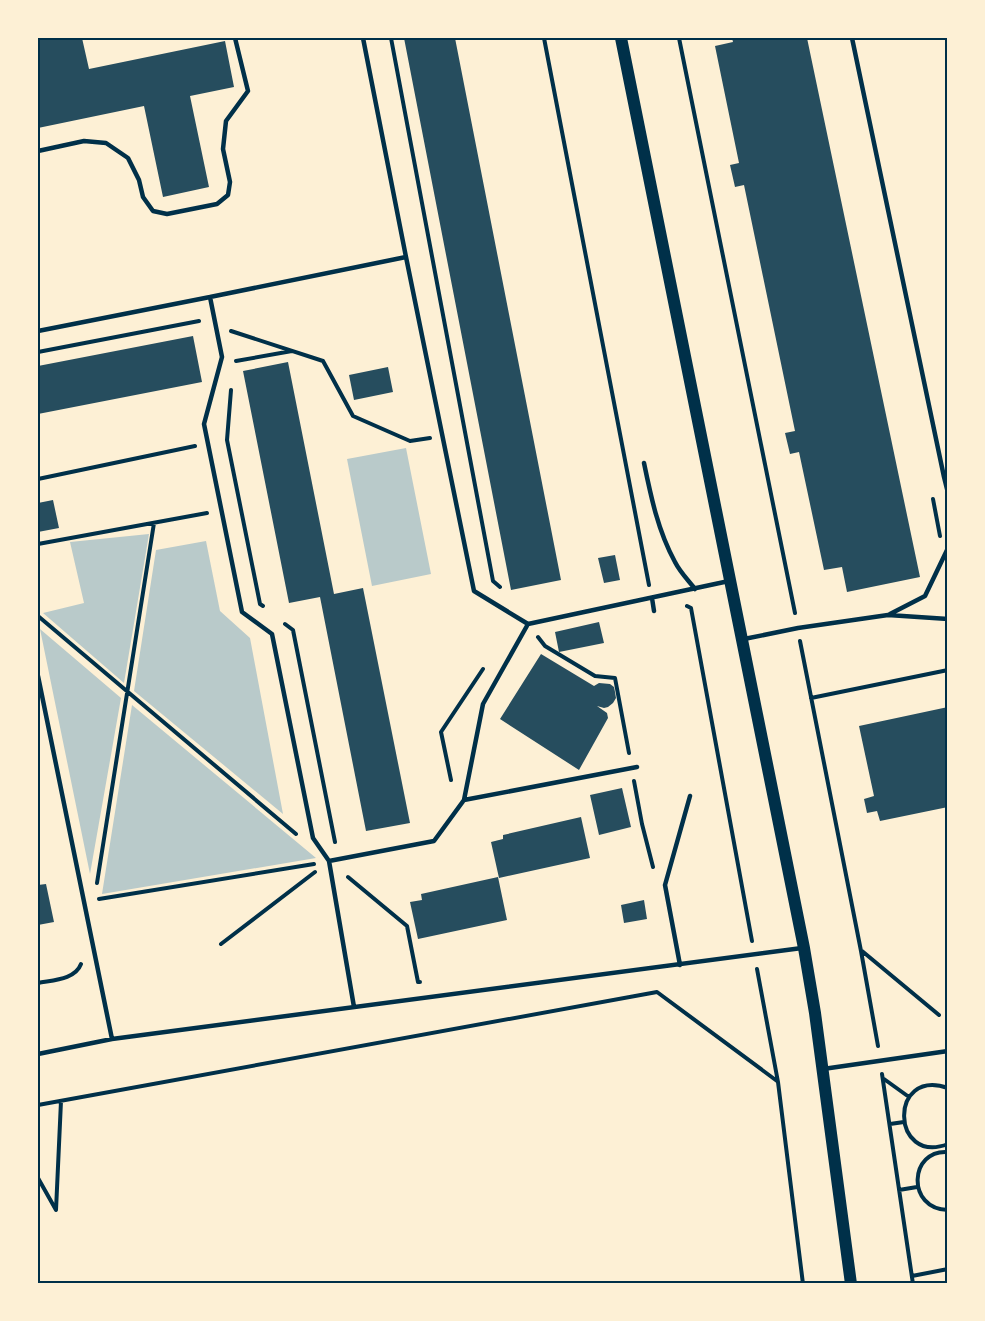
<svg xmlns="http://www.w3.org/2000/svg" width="985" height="1321" font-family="'PT Sans Narrow',sans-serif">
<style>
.green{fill:#b9caca}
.building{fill:#264d5e}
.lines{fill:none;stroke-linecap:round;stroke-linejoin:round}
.path{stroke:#003049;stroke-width:4}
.service{stroke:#003049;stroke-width:4.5}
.secondary{stroke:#003049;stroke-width:12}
.neatline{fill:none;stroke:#003049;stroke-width:2}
</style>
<rect width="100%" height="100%" fill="#fdf0d5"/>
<path class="green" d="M406,448L431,574L372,586L347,459Z
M149,534L124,683L43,613L84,603L70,542Z
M206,541L220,611L250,638L283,814L134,691L156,550Z
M40,629L121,698L90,874Z
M132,705L316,858L102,894Z"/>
<path class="building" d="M38,38H82L89,69L225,41L234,87L190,96L209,187L163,197L144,106L38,128V80L40,79L38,68Z
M404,38H455L561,580L511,590Z
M732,38H807L920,577L847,592L842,567L824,570L799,452L790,454L785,433L795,431L744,185L735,187L730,165L739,163L715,46L733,42Z
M193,336L202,382L38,414V366Z
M288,362L334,594L363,588L410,823L366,831L320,597L289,603L243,371Z
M388,367L393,392L354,400L349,375Z
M53,500L59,528L38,532V503Z
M615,555L620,580L604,583L598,558Z
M599,622L604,643L559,652L555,632Z
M541,654L594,686L599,683L610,684L614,687L615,692L616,698L613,703L608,707L604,708L597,706L607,713L608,718L579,770L500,719Z
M948,707V807L880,821L877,811L867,813L864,799L874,796L859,726Z
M622,788L631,827L599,835L590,795Z
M581,817L590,858L499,878L491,842L503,839V835Z
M498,877L507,920L418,939L410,902L422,900L421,894Z
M46,884L54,922L38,925V885Z
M644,900L647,919L624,923L621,905Z"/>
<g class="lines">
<path class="path" d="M391,38L493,581L500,587
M544,38L649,585
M679,38L795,613
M231,331L323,361L353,416L410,441L430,438
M38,352L199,321
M236,361L292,351
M231,390L227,440L260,604L263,606
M38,479L195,446
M933,499L940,536
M38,544L207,513
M687,606L691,608L752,941
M38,616L296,834
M285,624L293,630L335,842
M538,637L545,646L595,676L615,678L629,753
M800,641L861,951L878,1046
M811,698L948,670
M451,780L441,732L483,669
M634,781L642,824L653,867
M348,877L407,926L418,982H420
M97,883L154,523
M99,899L314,864
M221,944L315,872
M862,951L939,1015
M757,969L778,1082L803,1284
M38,983C52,980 75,980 81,964
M882,1074L913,1284
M884,1079L909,1097
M948,1088C888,1067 891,1166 948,1144
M38,1105L657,992L777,1081
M890,1124L904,1122
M948,1152C909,1149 906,1209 948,1210
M38,1178L56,1210L61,1101
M899,1190L917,1187
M912,1276L948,1269"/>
<path class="service" d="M852,38L944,477H948
M38,151L84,141L106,143L128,158L139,180L143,197L153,211L167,214L217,204L228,195L230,182L223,149L226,121L248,91L235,38
M406,257L474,591L528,624L729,581
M210,297L406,257L363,38
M38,331L210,297L222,357L204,424L242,612L272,634L313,838L329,861L354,1007
M644,463C651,497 658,531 675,562C680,572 688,580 695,589
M944,477L948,493
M652,598L654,611
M890,614L925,596L948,548
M744,639L798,628L888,615L948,619
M38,676L112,1039
M464,800L637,767
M329,861L434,841L464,800L483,704L528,624
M680,965L665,885L690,796
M38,1054L112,1039L802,948
M823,1069L948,1051"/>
<path class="secondary" d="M621,38L804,948L815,1013L851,1284"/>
</g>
<rect width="985" height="1321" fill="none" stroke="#fdf0d5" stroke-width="78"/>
<rect x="39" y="39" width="907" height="1243" class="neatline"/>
</svg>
